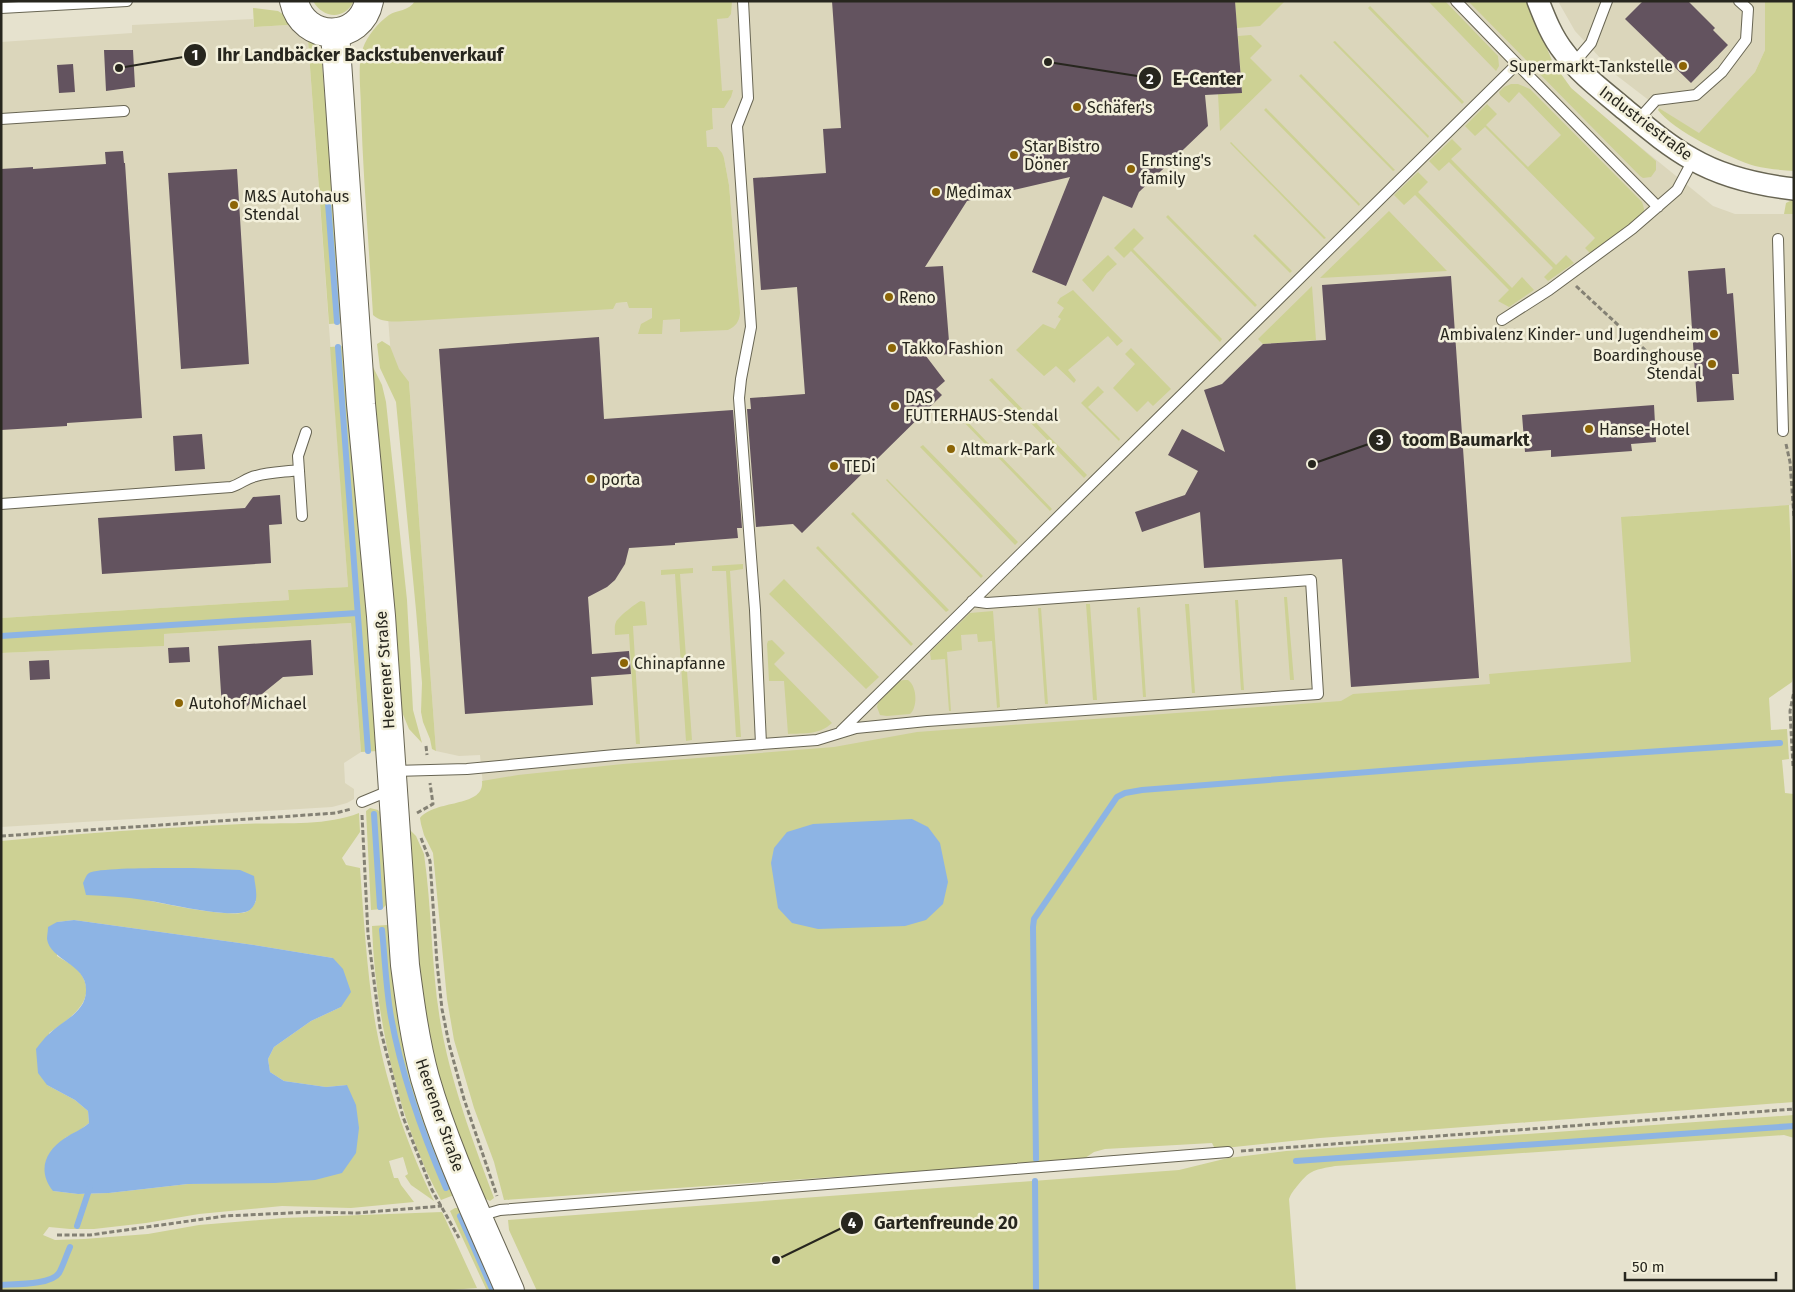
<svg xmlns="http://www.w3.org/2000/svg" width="1795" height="1292" font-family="'Fira Sans',sans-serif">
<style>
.built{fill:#dbd6bb}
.green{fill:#cdd194;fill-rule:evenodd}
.water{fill:#8db4e4}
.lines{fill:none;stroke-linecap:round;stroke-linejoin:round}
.stream{stroke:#8db4e4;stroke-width:6}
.building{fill:#63535f}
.lane-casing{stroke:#686553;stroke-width:12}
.street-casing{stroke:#686553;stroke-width:24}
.secondary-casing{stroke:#686553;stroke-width:30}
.path{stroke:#848174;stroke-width:3;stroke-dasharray:5 2.5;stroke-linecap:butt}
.lane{stroke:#fff;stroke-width:10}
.street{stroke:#fff;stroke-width:21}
.secondary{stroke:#fff;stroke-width:28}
.poi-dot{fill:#8c6506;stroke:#f3f0db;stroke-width:2}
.labels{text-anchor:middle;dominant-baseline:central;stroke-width:5;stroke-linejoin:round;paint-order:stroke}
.poi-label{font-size:16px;fill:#27261e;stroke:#f3f0db;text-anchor:start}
.street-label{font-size:16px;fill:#27261e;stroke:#f3f0db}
.leader{fill:none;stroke:#27261e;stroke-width:2}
.callout-dot{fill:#27261e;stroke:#f3f0db;stroke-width:2}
.mark-label{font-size:15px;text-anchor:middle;font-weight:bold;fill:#fff}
.callout-label{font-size:18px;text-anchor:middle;font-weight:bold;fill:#27261e;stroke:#f3f0db;stroke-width:5;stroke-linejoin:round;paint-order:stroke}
</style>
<rect width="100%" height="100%" fill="#e6e2ce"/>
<path class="built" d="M711,1H1527L1553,63L1571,88L1633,141L1713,206L1735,214H1794V505L1633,516L1643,688L483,785L480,755L459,756L436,751L409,382L393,383L388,317L727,296L738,291L729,185L724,158L706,147V131L713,129L712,108H717Z
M1562,1H1765V50L1755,72L1699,134L1659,108L1616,75L1575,31L1559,3Z
M253,19L254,27L288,25L299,32L308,40L348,587L288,590L289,600L1,618V42L132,33V25Z
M351,623L361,752L344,763L345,783L354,789V799L347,803L332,807L1,827V653L163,646L164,634Z"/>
<path class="green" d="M313,1H354C345,20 323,19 313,1Z
M415,1H732L731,14L728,18L717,19L722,91L733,90L731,97L724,108H712L713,129L706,131L707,147H717L722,153L724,158L729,185L740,313C739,322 736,326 728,330L680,332V319L663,320L662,334H638L641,324L652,318V308H629L627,302L616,303L613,309L411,321C399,321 382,324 373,315C369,246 363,177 361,109C361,92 357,64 363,48C367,36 378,23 389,15C397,10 409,11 415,1Z
M1235,1H1285L1260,26L1237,28Z
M1428,1H1445L1498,56L1499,66L1496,71Z
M1468,1H1527L1553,63L1571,88L1656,161V170L1651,177L1643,178L1640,176Z
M1765,1H1794V171C1781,170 1767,169 1755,166C1731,159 1672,130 1658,110L1659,108L1699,133L1755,72L1765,50Z
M1370,6L1464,102L1462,104L1368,8Z
M253,8L278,11L289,18L317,46L322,63L343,323L329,324L308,40L299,32L288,25L254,27Z
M1251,35L1262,46L1250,58L1272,80L1220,131L1218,94L1242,92L1238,36Z
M1335,41L1429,136L1428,138L1333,42Z
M1301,74L1395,170L1393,171L1299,76Z
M1511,84H1518L1530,89L1642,202C1645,210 1645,213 1640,219L1590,253L1585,248L1595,238L1485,127L1475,136L1465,126L1487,104L1497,114L1486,125L1528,167L1561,135L1519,92L1509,103L1500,95L1499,92L1504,87Z
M1266,108L1360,204L1359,206L1264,110Z
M1452,139L1462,149L1451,159L1556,265L1566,255L1574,263L1548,281L1544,277L1553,268L1449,162L1439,171L1429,161Z
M1231,142L1326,238L1324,239L1230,143Z
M1418,172L1428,182L1418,192L1512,288L1522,277L1534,290L1509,307L1498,301L1509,290L1415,195L1404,205L1394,195Z
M1794,199V214H1784L1786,203Z
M1389,211L1447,271L1320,278Z
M1168,215L1257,305L1255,307L1166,217Z
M1134,228L1144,238L1133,249L1222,339L1220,342L1131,251L1124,258L1114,248Z
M1255,234L1292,271L1290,273L1253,236Z
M1108,255L1117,264L1107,273L1093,292L1082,280Z
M1312,286L1316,340L1263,344L1258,339Z
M1073,290L1123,341L1117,346L1108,336L1068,370L1076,380L1074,383L1056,366L1044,376L1016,350L1043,324L1055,329L1061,319L1058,317L1064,308L1057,303L1060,298Z
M382,341L390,346L399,369L409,382L436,751L432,749L430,739L423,722L421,712L422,683L416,610L396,402L380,368L377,344Z
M344,346L348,349L378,751L361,752L351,623L164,634V646L1,653V618L289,600L288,590L348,587L330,347Z
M1131,348L1171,389L1153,406L1148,401L1137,412L1113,388L1135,364L1125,354Z
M372,365L382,385L386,402L407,600L413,710L422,743L409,729L402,712L393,593L384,525Z
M992,378L1087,475L1084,478L989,380Z
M1098,386L1104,392L1088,407L1120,439L1119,441L1081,403Z
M957,411L1052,509L1050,511L955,413Z
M923,445L1018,542L1015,545L920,447Z
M887,479L983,576L981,578L886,480Z
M1789,505L1794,624V673L1792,682L1769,698L1771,730L1787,729L1789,759L1782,760L1785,793L1794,794V1102L1320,1138L1215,1149L1212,1143L1105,1149L1094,1152L1085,1158L1021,1164L504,1200L494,1162L474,1108L454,1040L447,999L433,853L424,835L421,824L420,818C436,799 485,808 482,781L518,775L623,764L834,747L917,732L1341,701L1353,694L1490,684L1489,674L1631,662L1621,517Z
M853,512L949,610L946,612L851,514Z
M818,546L913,644L911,646L816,548Z
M743,564V569L730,571L741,737H736L726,571H712V566Z
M693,568V573L680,574L692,740L686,741L675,574L661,575V570Z
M784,579L879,677L866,689L769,594Z
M1284,597H1287L1294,680H1290Z
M1235,600H1238L1244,690H1241Z
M641,601L645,602L647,625L633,626L640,744H636L629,634L615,635C615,631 614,626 616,622C617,618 637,602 641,601Z
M1086,604H1090L1097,700H1093Z
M1185,604H1189L1195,693H1192Z
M1140,607L1146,697H1143L1137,608Z
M1038,608H1041L1048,704H1045Z
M993,611L1000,707L997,708L992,641L978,642L977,634L961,635L962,650L947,652L951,711H949L945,659L931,660L930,653L933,649L970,613Z
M772,640L785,653L774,664L832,723C819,735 804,733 788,734L784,681H769L767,644L768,641Z
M904,680H908C917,686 918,707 910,714L887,716L880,715L877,707L878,703L899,681Z
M370,808L378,810L383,816L389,902L382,909L371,910L366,811Z
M359,813L360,832L342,858L346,865L360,868C364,921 367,975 376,1027C387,1087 408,1147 434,1201L411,1185L405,1176L408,1174L403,1157L389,1161L394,1178H398L401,1185L414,1202L351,1208L282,1206L199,1214L146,1223L94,1229H70L49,1227L43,1235L55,1240L84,1239L148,1234L199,1225L283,1218L442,1212L477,1288L437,1291H1V841C81,833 161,828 242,824C279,822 324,827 359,813ZM146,900L256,901C253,906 251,910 246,912C229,918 165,904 146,900ZM74,920L254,945L333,958L341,1007L311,1021L274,1047L268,1059L270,1072L284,1081L326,1087L347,1085L215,1183L188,1184L109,1193L78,1194L53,1191L65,1138L80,1130L89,1123L88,1111L75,1100L47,1085L49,1033C71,1018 102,998 77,969C72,964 63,960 57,956V922Z
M410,830L416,836L424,854C432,909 431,965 440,1020C450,1081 473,1141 494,1198L490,1201L484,1198L436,1078L415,945Z
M387,925L390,927L454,1195L441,1200C398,1121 375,1015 372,926Z
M1794,1115V1138L1784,1135L1335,1166C1315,1170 1311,1169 1298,1185C1294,1190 1291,1193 1289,1199L1296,1291H537L509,1230L508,1220L1179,1170L1228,1158L1286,1151Z
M455,1208H459L501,1291H487L450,1211Z"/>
<path class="water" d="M912,819L928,827L940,843L948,882L943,904L926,920L905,926L818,929L792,923L778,908L771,863L774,848L787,832L813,824Z
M193,868L240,870L254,876C255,886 260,901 251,909C239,922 163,902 144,900C125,897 106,896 86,895L83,883C85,879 86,875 89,873C99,867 176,868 193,868Z
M74,920L254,945L333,958L343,969L351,992L341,1007L311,1021L274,1047L268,1059L270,1072L284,1081L326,1087L347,1085L356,1105L359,1128L356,1153L342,1173L315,1180L275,1183L188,1184L109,1193L78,1194L53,1191C37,1171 45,1151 65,1138C74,1132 81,1130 89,1123L88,1111L75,1100L47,1085L38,1073L36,1049C40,1044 44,1038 49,1034C63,1020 87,1012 86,989C86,964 50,960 47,939C47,935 48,931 48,927L57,922Z"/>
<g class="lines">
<path class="stream" d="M328,203L337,322
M338,347L368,751
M1,636L357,613
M374,814L380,907
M382,930C385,959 386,989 391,1017C402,1077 422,1133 446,1188
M1036,1159L1033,927L1034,919L1117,797L1125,793L1142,790L1470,764L1780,743
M1296,1161L1794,1126
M1035,1181L1036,1291
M460,1216L493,1291
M77,1226L90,1187
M1,1285C15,1284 51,1285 59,1273C63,1266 66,1256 70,1247"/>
</g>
<path class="building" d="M832,1H1235L1242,93L1205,95L1208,126L1139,192L1132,208L1103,196L1066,286L1032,272L1070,177L967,201L925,267L943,266L950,354L926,356L945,381L936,389L942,395L802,533L793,524L756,527L747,409H751L750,398L805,394L797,287L761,290L753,178L826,173L823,129L841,128Z
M1643,1H1688L1715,28L1713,30L1728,45L1691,83L1625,19Z
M104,50H133L135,87L106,91Z
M73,64L75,92L59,93L57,65Z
M123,151L124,163H125L142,418L67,423V426L1,430V169L33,167V169L106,164L105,152Z
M237,169L249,364L181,369L168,173Z
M1725,268L1727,294L1733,293L1739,374H1732L1734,400L1697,402L1688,271Z
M1451,276L1479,678L1351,687L1342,559L1204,568L1200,512L1142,532L1135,512L1185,495L1198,471L1168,455L1182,429L1225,452L1204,390L1222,384L1263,344L1326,340L1322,285Z
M599,337L604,419L733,410L742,528H737L738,538L675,543V545L629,548L625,564L615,580L607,587L588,597L592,654L629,651L631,674L591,677L593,705L465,714L439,349Z
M1654,405L1656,442L1631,444L1632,451L1551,457V450L1525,452L1522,415Z
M202,434L205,469L175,471L173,436Z
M280,495L282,524L269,525L271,563L102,574L98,518L245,508L253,497Z
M311,640L313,675L283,677L246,707L222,708L218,646Z
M189,647L190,662L169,663L168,648Z
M49,660L50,679L30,680L29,661Z"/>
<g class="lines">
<defs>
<path id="lane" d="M743,1L748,98L737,126L751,327L741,379L739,398L755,610L761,744
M1456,1L1517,64
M1,8L127,1
M1573,64L1591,43L1607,1
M1,119L124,111
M1638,120L1656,100L1696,95L1722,72L1746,40L1748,9L1739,1
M1778,239L1783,431
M1502,320L1549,290L1632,229L1677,190L1693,160
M1,504L231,487C241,484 246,478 256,476C270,472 285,472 299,470
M302,516L298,456L306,432
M841,731L1517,64L1658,207
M394,771L467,769L615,755L817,740L856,728L927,721L1318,694L1311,580L987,603L972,601
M362,802L391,790
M479,1216L500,1210L1228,1152"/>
<path id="street" d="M1538,1C1545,19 1552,37 1564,52C1580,74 1602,90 1622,107C1644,125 1667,145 1692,159C1723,177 1759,185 1794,189"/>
<path id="secondary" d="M294,1C303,43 361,43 369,1
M335,33L361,404L381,616L405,965C410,1003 415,1041 425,1078C446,1151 480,1221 510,1291"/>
</defs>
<use href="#lane" class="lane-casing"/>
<use href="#street" class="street-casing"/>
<use href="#secondary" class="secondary-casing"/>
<path class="path" d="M1576,286L1657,361
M1786,444L1790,462L1794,517
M426,746L427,755
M1793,766L1790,711L1794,691
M417,813L433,804L430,783
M362,815L368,934L380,1028L403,1117L432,1190L459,1238
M1,836L336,813L351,809
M421,838L430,861L437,963L442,1009L449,1044L464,1099L497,1196
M1241,1151L1794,1109
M57,1235H90L225,1216L310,1212L357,1213L442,1206"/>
<use href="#lane" class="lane"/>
<use href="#street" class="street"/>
<use href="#secondary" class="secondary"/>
</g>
<g class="poi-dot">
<circle cx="1683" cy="66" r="5"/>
<circle cx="1077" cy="107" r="5"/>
<circle cx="1014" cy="155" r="5"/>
<circle cx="1131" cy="169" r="5"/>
<circle cx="936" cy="192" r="5"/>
<circle cx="234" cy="205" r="5"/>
<circle cx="889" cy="297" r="5"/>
<circle cx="1714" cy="334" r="5"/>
<circle cx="892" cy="348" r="5"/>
<circle cx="1712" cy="364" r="5"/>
<circle cx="895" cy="406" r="5"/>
<circle cx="1589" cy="429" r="5"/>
<circle cx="951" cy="449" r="5"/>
<circle cx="834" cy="466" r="5"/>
<circle cx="591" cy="479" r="5"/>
<circle cx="624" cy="663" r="5"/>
<circle cx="179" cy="703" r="5"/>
</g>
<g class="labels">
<g class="poi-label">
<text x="1673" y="66" text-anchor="end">Supermarkt-Tankstelle</text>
<text x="1087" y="107">Schäfer's</text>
<text x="1024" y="146">Star Bistro<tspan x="1024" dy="18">Döner</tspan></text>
<text x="1141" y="160">Ernsting's<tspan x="1141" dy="18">family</tspan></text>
<text x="946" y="192">Medimax</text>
<text x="244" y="196">M&amp;S Autohaus<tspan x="244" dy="18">Stendal</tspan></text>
<text x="899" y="297">Reno</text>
<text x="1704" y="334" text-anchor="end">Ambivalenz Kinder- und Jugendheim</text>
<text x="902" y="348">Takko Fashion</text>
<text x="1702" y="355" text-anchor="end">Boardinghouse<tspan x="1702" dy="18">Stendal</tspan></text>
<text x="905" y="397">DAS<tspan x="905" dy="18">FUTTERHAUS-Stendal</tspan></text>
<text x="1599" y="429">Hanse-Hotel</text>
<text x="961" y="449">Altmark-Park</text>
<text x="844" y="466">TEDi</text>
<text x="601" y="479">porta</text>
<text x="634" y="663">Chinapfanne</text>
<text x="189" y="703">Autohof Michael</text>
</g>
<g class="street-label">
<text transform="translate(1646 123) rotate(37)">Industriestraße</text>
<text transform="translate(385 670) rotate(-94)">Heerener Straße</text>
<text transform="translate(440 1115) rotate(71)">Heerener Straße</text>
</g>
</g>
<path class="leader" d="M119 68L195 55M1048 62L1150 78M1312 464L1380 440M776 1260L852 1223"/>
<g class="callout-dot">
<circle cx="119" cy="68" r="5"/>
<circle cx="1048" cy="62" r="5"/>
<circle cx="1312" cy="464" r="5"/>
<circle cx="776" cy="1260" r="5"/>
<circle cx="195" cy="55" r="12"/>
<circle cx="1150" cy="78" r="12"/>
<circle cx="1380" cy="440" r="12"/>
<circle cx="852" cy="1223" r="12"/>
</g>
<g class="mark-label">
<text x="195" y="60">1</text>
<text x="1150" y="84">2</text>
<text x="1380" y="445">3</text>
<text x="852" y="1228">4</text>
</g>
<g class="callout-label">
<text x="360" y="61">Ihr Landbäcker Backstubenverkauf</text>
<text x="1208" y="85">E-Center</text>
<text x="1466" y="446">toom Baumarkt</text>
<text x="946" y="1229">Gartenfreunde 20</text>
</g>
<rect width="1795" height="1292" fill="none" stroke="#27261e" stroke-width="5"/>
<path d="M1625 1272v8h151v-8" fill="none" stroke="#27261e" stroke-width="2.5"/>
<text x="1632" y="1272" font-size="15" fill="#27261e" stroke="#f3f0db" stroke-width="4" paint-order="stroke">50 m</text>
</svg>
